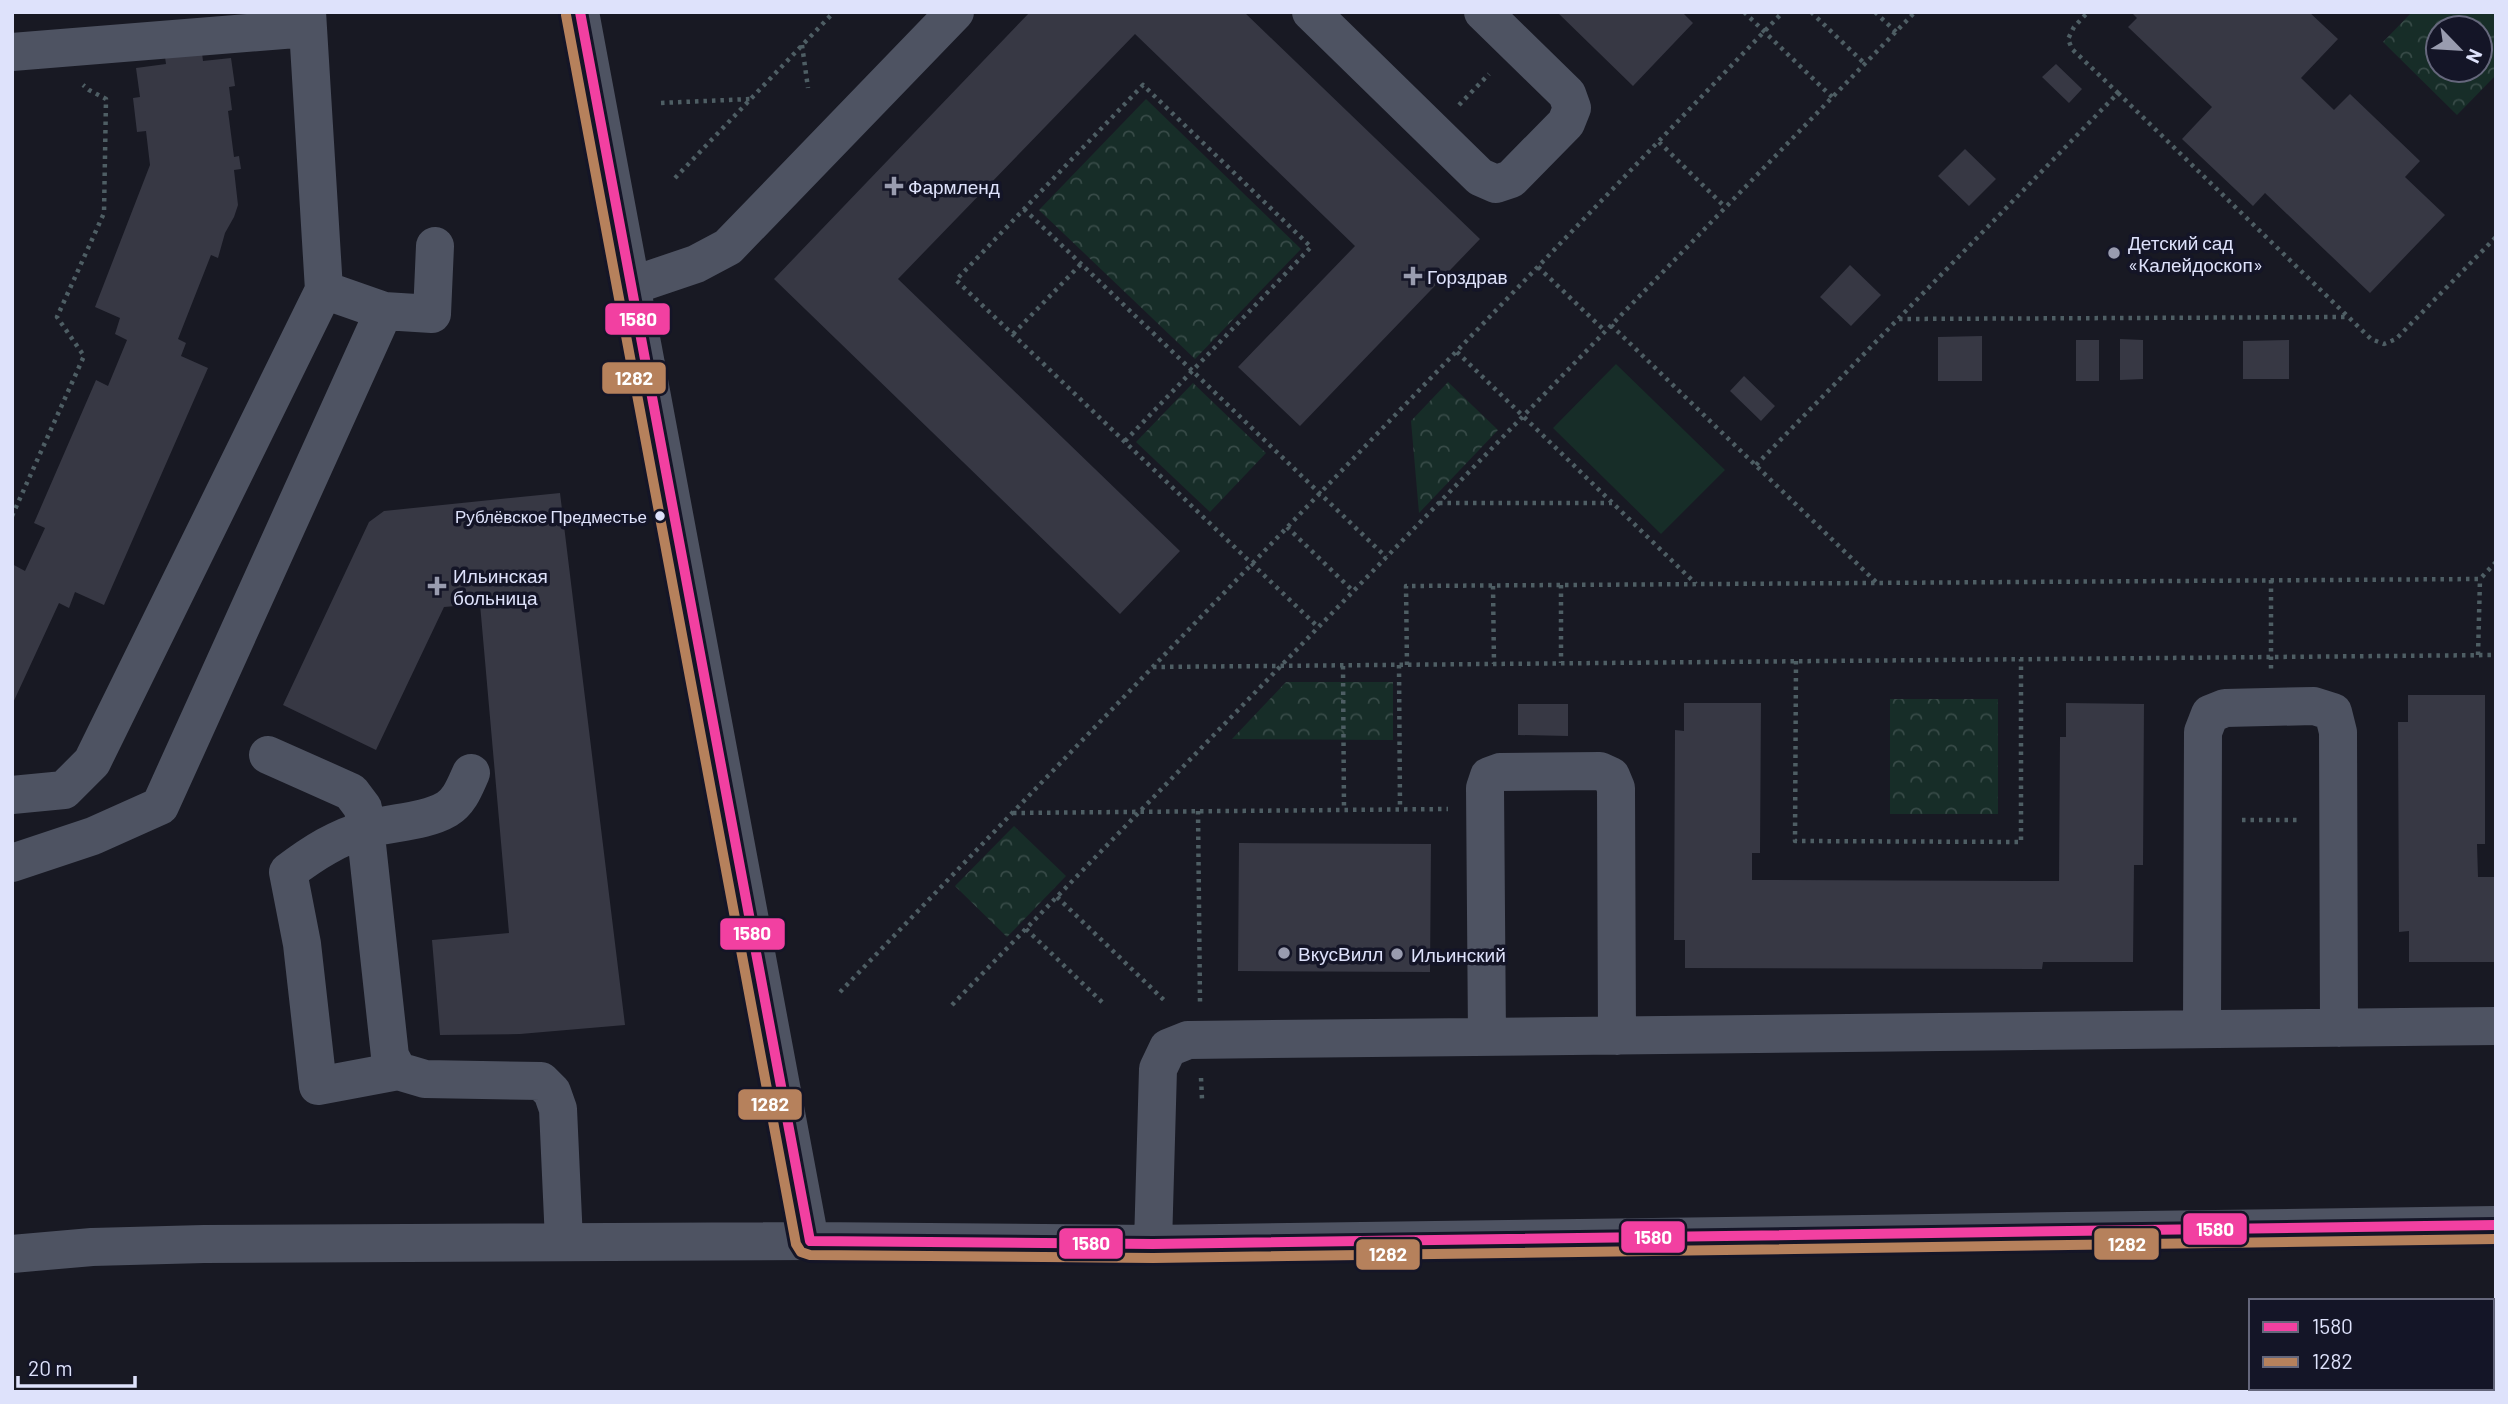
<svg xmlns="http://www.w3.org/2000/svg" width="2508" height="1404" font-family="Barlow,sans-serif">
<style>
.forest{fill:url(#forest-crowns);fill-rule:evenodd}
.garden{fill:#172d28}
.building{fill:#373844}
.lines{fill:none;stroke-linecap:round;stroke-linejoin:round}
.path{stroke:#4e5e64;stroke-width:4.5;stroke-dasharray:3.5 5;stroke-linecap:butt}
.minor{stroke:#4e5362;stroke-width:38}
.bus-1-casing{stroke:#141527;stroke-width:16}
.bus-2-casing{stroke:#141527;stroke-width:16}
.bus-1{stroke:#f240a1;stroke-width:10}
.bus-2{stroke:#b6815c;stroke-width:10}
.poi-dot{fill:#999caf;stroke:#141527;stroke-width:2.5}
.bus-dot{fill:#dee2fb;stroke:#141527;stroke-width:2.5}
.labels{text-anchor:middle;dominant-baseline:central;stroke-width:7;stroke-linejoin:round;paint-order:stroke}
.bus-label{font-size:17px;fill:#dee2fb;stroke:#141527;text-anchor:end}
.poi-label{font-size:19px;fill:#dee2fb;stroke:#141527;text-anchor:start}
.line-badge{stroke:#141527;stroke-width:2.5}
.badge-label{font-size:19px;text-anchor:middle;font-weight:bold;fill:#fff}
</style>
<defs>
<pattern id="forest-crowns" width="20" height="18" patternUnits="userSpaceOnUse" patternTransform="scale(1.75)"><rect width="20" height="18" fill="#172d28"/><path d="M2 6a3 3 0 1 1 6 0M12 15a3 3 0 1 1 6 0" fill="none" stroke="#384b48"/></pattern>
</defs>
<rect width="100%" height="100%" fill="#181923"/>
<path class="forest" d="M2412,12L2496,13V75L2457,115L2383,42ZM2438,28H2480V70H2438Z
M1146,99L1301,249L1195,359L1039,210Z
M1448,382L1498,430L1419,513L1411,421Z
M1193,383L1266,453L1210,512L1136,442Z
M1286,682H1393V740L1232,739Z
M1890,699H1998V814H1890Z
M1014,826L1066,876L1007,937L955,886Z"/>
<path class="garden" d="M1616,364L1725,470L1661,534L1553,428Z"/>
<path class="building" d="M1030,12H1244L1480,239L1300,426L1238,367L1355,246L1135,34L898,279L1180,551L1120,614L774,279Z
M1557,12H1682L1693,23L1633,86Z
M2131,12H2309L2338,39L2301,78L2334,110L2350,94L2420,161L2405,177L2445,215L2370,293L2265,193L2253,206L2182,139L2212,107L2128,27L2137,18Z
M202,53L203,61L231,58L235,86L229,87L232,110L228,111L234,157L239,156L241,169L234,170L238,205L234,217L225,233L218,258L211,255L178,339L186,343L181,356L208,368L104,605L75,592L69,608L59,603L12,705V564L25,571L45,528L34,523L96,380L108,386L127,340L115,334L120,318L95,307L150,165L146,131L137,132L133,98L140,97L136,68L166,64L165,57Z
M2056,64L2082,89L2069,103L2042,77Z
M1965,149L1996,179L1969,206L1938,176Z
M1850,265L1881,295L1851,326L1820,297Z
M1982,336V381H1938V337Z
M2120,339L2143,340V379L2120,380Z
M2076,340H2099V381H2076Z
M2289,340V379H2243V341Z
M1744,376L1775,406L1761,421L1730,391Z
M560,493L625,1025L520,1034L440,1035L432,940L509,933L480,604L444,607L376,750L283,705L369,522L384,511Z
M2408,695H2485V844H2477L2478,877H2496V962H2409V931L2399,932L2398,722H2408Z
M1684,703H1761L1760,853H1752V880L2059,881L2060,737H2066V703L2144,704L2143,865H2134L2133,962H2043L2042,969L1685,968V940H1674L1675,730L1684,731Z
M1518,704H1568V736L1518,735Z
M1239,843L1431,844L1430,972L1238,971Z"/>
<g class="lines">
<path class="path" d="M1744,12L1832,97
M1811,12L1865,64
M1875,12L1896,32
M802,45L808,88
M2118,93L2371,339L2384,344L2396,339L2496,237
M661,103L750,99
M1459,105L1489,74
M1659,142L1725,207
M675,178L834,12
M1024,209L1386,557
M1538,267L1605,331
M1899,319L2347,317
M1611,325L1877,583
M1013,334L1081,264
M1457,352L1696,584
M1125,441L1311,247L1143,85L956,280L1318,627
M1756,465L2118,93L2072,49L2068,39L2074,27L2088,12
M1439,503H1612
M12,516L84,356L57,317L104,213L106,99L89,90L83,85
M1287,527L1353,591
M2271,580V670
M1561,585V663
M1493,586L1494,664
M2478,655L2480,579
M1796,661L1795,841L2021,842V659
M1399,665L1400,809
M1407,665L1406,586L2480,579L2496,562
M1343,666L1344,810
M1153,667L2496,655
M1198,811L1200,1002
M1013,813L1448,809
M2242,820H2299
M1057,897L1167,1003
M1026,929L1104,1004
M840,992L1783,12
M952,1005L1915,12
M1201,1078L1202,1099"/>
<path class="minor" d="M580,12L810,1241
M1311,12L1480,177L1496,184L1511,179L1566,123L1572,108L1567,94L1483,12
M12,52L308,28
M631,286L696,264L728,247L955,12
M324,290L384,311L432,314L435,246
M268,755L351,792L363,808L390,1056L398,1071L425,1079L541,1081L552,1092L558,1109L564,1241
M12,795L64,790L92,762L324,290L307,12
M12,863L93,836L160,806L384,311
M2202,1029L2203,732L2210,714L2225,708L2314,706L2333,712L2338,732L2339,1028
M1487,1037L1485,788L1489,776L1500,772L1600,771L1611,776L1616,788L1617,1036
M398,1071L318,1086L302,944L288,872C313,853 338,837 368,829C393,822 425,822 447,809C460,801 465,786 471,773
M1153,1244L1158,1069L1168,1048L1188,1040L2496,1026
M12,1254L92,1247L204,1244L810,1241L1153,1244L2496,1225"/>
<defs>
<path id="bus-1" d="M580,12L810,1241
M810,1241L1153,1244L2496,1225"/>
<path id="bus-2" d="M566,15L796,1244L801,1252L810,1255L1153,1258L2496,1239"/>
</defs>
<use href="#bus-1" class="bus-1-casing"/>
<use href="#bus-2" class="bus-2-casing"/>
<use href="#bus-1" class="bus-1"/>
<use href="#bus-2" class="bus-2"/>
</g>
<g class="poi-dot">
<path d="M890.5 175.5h7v7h7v7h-7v7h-7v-7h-7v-7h7z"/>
<circle cx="2114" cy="253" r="7"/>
<path d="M1409.5 265.5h7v7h7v7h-7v7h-7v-7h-7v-7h7z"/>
<path d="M433.5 575.5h7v7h7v7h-7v7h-7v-7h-7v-7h7z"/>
<circle cx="1284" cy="953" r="7"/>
<circle cx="1397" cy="954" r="7"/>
</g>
<circle class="bus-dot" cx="660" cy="516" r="6"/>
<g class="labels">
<g class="bus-label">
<text x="647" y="516">Рублёвское Предместье</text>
</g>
<g class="poi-label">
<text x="908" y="186">Фармленд</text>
<text x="2128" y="242">Детский сад<tspan x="2128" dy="22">«Калейдоскоп»</tspan></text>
<text x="1427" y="276">Горздрав</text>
<text x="453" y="575">Ильинская<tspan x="453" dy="22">больница</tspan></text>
<text x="1298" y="953">ВкусВилл</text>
<text x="1411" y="954">Ильинский</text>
</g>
</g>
<g class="line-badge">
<rect x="604" y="302" width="67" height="34" rx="7" fill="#f240a1"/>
<rect x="601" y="361" width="66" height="34" rx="7" fill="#b6815c"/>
<rect x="719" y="917" width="67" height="34" rx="7" fill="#f240a1"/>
<rect x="737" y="1088" width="66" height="33" rx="7" fill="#b6815c"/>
<rect x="2182" y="1212" width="66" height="34" rx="7" fill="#f240a1"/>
<rect x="1620" y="1220" width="66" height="34" rx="7" fill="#f240a1"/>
<rect x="1058" y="1227" width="66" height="33" rx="7" fill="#f240a1"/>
<rect x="2093" y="1227" width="67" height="34" rx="7" fill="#b6815c"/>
<rect x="1355" y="1238" width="66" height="33" rx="7" fill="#b6815c"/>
</g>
<g class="badge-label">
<text x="638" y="326">1580</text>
<text x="634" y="385">1282</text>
<text x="752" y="940">1580</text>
<text x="770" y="1111">1282</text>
<text x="2215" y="1236">1580</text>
<text x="1653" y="1244">1580</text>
<text x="1091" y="1250">1580</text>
<text x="2127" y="1251">1282</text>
<text x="1388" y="1261">1282</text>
</g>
<rect width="2508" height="1404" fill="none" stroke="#dee2fb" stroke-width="28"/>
<rect x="2249" y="1299" width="245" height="91" fill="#141527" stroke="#65677c" stroke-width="2"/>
<rect x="2263" y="1322" width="35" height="10" fill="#f240a1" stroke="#65677c" stroke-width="2"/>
<text x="2312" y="1334" font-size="21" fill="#dee2fb">1580</text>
<rect x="2263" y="1357" width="35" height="10" fill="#b6815c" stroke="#65677c" stroke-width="2"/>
<text x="2312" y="1369" font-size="21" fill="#dee2fb">1282</text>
<g transform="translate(2459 49) rotate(115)"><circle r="33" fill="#141527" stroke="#65677c" stroke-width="2"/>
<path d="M0-5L12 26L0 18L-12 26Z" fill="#999caf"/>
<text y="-10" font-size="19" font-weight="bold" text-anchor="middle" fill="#dee2fb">N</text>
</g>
<path d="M18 1376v10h117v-10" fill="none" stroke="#dee2fb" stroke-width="3.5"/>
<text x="28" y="1376" font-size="21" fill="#dee2fb" stroke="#141527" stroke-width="5" paint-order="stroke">20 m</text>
</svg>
